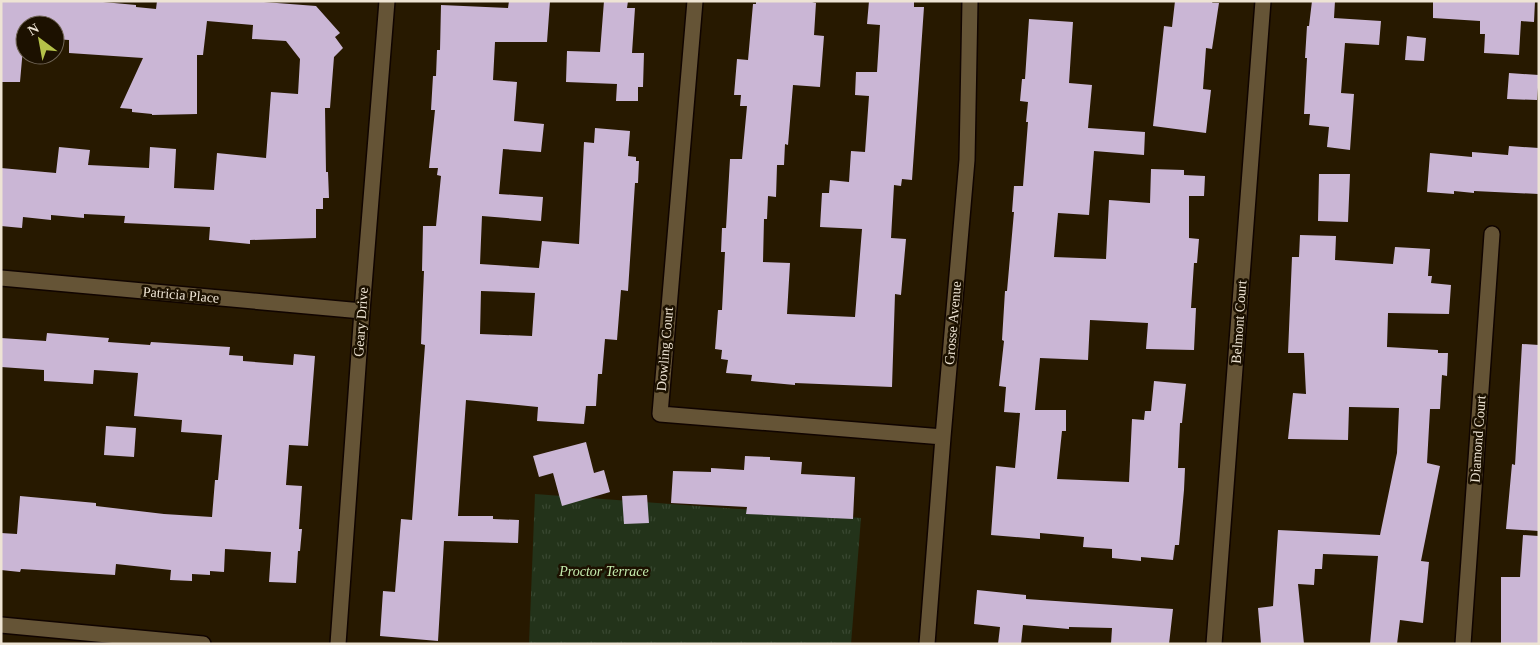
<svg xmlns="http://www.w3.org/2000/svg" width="1540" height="645" font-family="Georgia,serif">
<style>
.grass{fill:url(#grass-tufts)}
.building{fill:#cab6d5;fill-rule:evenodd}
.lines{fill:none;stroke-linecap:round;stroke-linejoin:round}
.street-casing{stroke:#100400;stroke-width:18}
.street{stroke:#655436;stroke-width:15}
.labels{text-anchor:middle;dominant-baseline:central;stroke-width:5;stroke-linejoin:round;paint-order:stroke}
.street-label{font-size:14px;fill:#eee4d4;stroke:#1c1100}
.park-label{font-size:14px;font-style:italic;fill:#c4ebad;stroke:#1c1100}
</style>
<defs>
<pattern id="grass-tufts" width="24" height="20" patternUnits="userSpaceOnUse" patternTransform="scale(1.25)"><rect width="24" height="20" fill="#23331a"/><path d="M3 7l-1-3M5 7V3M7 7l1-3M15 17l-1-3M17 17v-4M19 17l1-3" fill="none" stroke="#384730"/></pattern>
</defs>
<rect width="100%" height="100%" fill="#271900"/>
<path class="grass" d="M535,494L861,518L851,644H529Z"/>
<path class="building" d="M1,1H92L136,5V7L156,9L157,1H250L316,6L340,33L335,37L343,48L334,57L330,108H325L326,172H328L329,198H323V209H316V238L250,240V244L209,240L210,227L124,223L125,216L84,214V218L51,215V220L23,217L22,228L1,226V168L56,173L59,147L90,150L88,165L149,168L150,147L176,149L174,188L214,190L217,153L266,158L271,92L298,94L300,59L286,41L252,39L253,25L207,21L203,55H197V114L152,115V114L132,112V109L120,108L143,58L69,53V40L55,39V25H25V48H23L20,82H1Z
M509,1H550L547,42H495L493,80L517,82L514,121L544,124L541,152L503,149L499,194L543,197L541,221L482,216L480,264L539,268L542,241L579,244L584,142L594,143L595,128L630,131L628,156L636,157V161H639L638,183H635L628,291L621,290L617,340L605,339L602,374H598L596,406H586L584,424L537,421L538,407L466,400L458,516H493V519L519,520L518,543L444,541L438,641L380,636L383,591L395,592L401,519L412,520L425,345L421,344L424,271H422L423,226H436L441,176L437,175L438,168H429L435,110H431L433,76H436L437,50H440L441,5L508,8ZM481,291L535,293L532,336L480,334Z
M604,1H628L627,8H635L632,53H644L643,87H638V101H616L617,84L566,82L567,51L600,52Z
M756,1H808L816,3L814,35L824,36L820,87L793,85L788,145L785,144L784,165H777L776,197L768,196L767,219H764L763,262L790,263L787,314L855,317L862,229L820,227L822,193H829L830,180L849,182L851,151L865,152L869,96L855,95L856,72H877L880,25L867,24L869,1H914V7H924L912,180L902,179L901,186L894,185L891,238L906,239L901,295L895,294L892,387L795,383V385L751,381L752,375L726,373L728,360L721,359L722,350L715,349L718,310H722L725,252H721L722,228H726L730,159H742L747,106H740L741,95H734L737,59L748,60L753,4H756Z
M1175,1H1213L1212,3H1219L1212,49L1206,48L1203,89L1211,90L1206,133L1153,126L1164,26L1172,27Z
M1312,1H1335L1334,18L1381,21L1379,45L1345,43L1341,93L1354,94L1350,150L1327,147L1329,127L1309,125L1310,114H1304L1307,58H1305L1307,26H1309Z
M1433,1H1535L1534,22L1521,21L1519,55L1484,53L1485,34H1480V21L1433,18Z
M1029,19L1073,22L1069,83L1092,85L1088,128L1145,132L1144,155L1094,151L1089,215L1058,213L1054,257L1106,259L1109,200L1150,203L1151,169L1184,170V175L1205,176L1204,196H1189V238L1199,239L1197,263H1194L1191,308H1196L1194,350L1146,349L1148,323L1090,320L1088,360L1040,358L1035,410H1066V431H1062L1057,479L1129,482L1132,419L1144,420L1145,411H1151L1154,381L1186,384L1182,423H1180L1178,468H1185L1184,490L1179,545H1175L1173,560L1141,557V561L1112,558V549L1083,547L1084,537L1040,533V539L991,535L996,466L1015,468L1020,413L1004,412L1006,387L999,386L1004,341L1002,340L1005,291H1007L1014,212H1012L1014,186H1023L1028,122H1026L1028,102L1020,101L1022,79H1025Z
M1407,36L1426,38L1424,61L1405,60Z
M1509,73L1539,75L1537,100L1507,99Z
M1509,146L1539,148V194L1474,191V193L1454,191V194L1427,192L1430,153L1472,157V152L1508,155Z
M1319,174H1350L1348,222L1318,221Z
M1300,235L1336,236L1335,260L1393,264L1395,247L1430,249L1428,276H1432L1431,283L1451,285L1449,314L1388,313L1387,347L1438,350V353H1448L1447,376L1442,375L1440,409H1430L1427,463L1440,466L1421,561L1429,562L1423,623L1400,620L1397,644H1370L1378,556L1323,554L1322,569H1315L1314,585L1298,584L1304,644H1261L1258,608L1273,606L1278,530L1380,535L1397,453L1399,408L1349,407L1348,440L1288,439L1293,393L1306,394L1304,353H1288L1292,257H1299Z
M47,333L109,338L108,342L150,345L151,342L230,347L229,355L243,356V361L293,365L294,354L315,356L308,446L289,445L286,485L302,486L299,529H302L300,551H298L296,583L269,582L271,552L225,549L224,572L210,571V575L192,574V581L170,580L171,570L116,564L115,575L21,569L20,572L1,570V533L17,534L20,496L96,503V506L164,514L212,517L215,480H218L222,435L181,432L182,420L134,416L138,373L94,370L93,384L44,381V370L1,367V338L46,341Z
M1522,344L1539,345V531L1506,529L1512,464L1515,465Z
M106,426L136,428L134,457L104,455Z
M586,442L594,473L604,470L610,492L562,506L553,473L539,477L533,456Z
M745,456L770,457V460L802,462L801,474L855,477L853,519L746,514L747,507L671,503L673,471L711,472V468L744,470Z
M647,495L649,523L624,524L622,496Z
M1523,535L1539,536L1538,644H1501V577H1520Z
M977,590L1026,595V599L1173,609L1169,644H1111L1112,628L1069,627V629L1023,625L1021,644H998L1000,627L974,624Z"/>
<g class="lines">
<defs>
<path id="street" d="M695,1L660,414L943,437
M1,278L362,311
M1,625L203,644
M338,644L362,311L387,1
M927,644L943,437L967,160L970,1
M1214,644L1263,1
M1463,644L1492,234"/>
</defs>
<use href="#street" class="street-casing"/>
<use href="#street" class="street"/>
</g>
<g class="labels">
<g class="street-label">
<text transform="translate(181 295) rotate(5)">Patricia Place</text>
<text transform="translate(361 322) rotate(-86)">Geary Drive</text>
<text transform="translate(1239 322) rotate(-86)">Belmont Court</text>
<text transform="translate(953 323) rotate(-85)">Grosse Avenue</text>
<text transform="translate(665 349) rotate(-85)">Dowling Court</text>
<text transform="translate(1478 439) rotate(-86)">Diamond Court</text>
</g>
<g class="park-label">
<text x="604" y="571">Proctor Terrace</text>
</g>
</g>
<rect width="1540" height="645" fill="none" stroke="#eee4d4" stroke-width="5"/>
<g transform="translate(40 40) rotate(328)"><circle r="24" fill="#1c1100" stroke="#706555"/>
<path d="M0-4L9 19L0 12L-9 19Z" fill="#b5c249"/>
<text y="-8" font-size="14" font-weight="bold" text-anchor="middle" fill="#eee4d4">N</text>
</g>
</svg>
